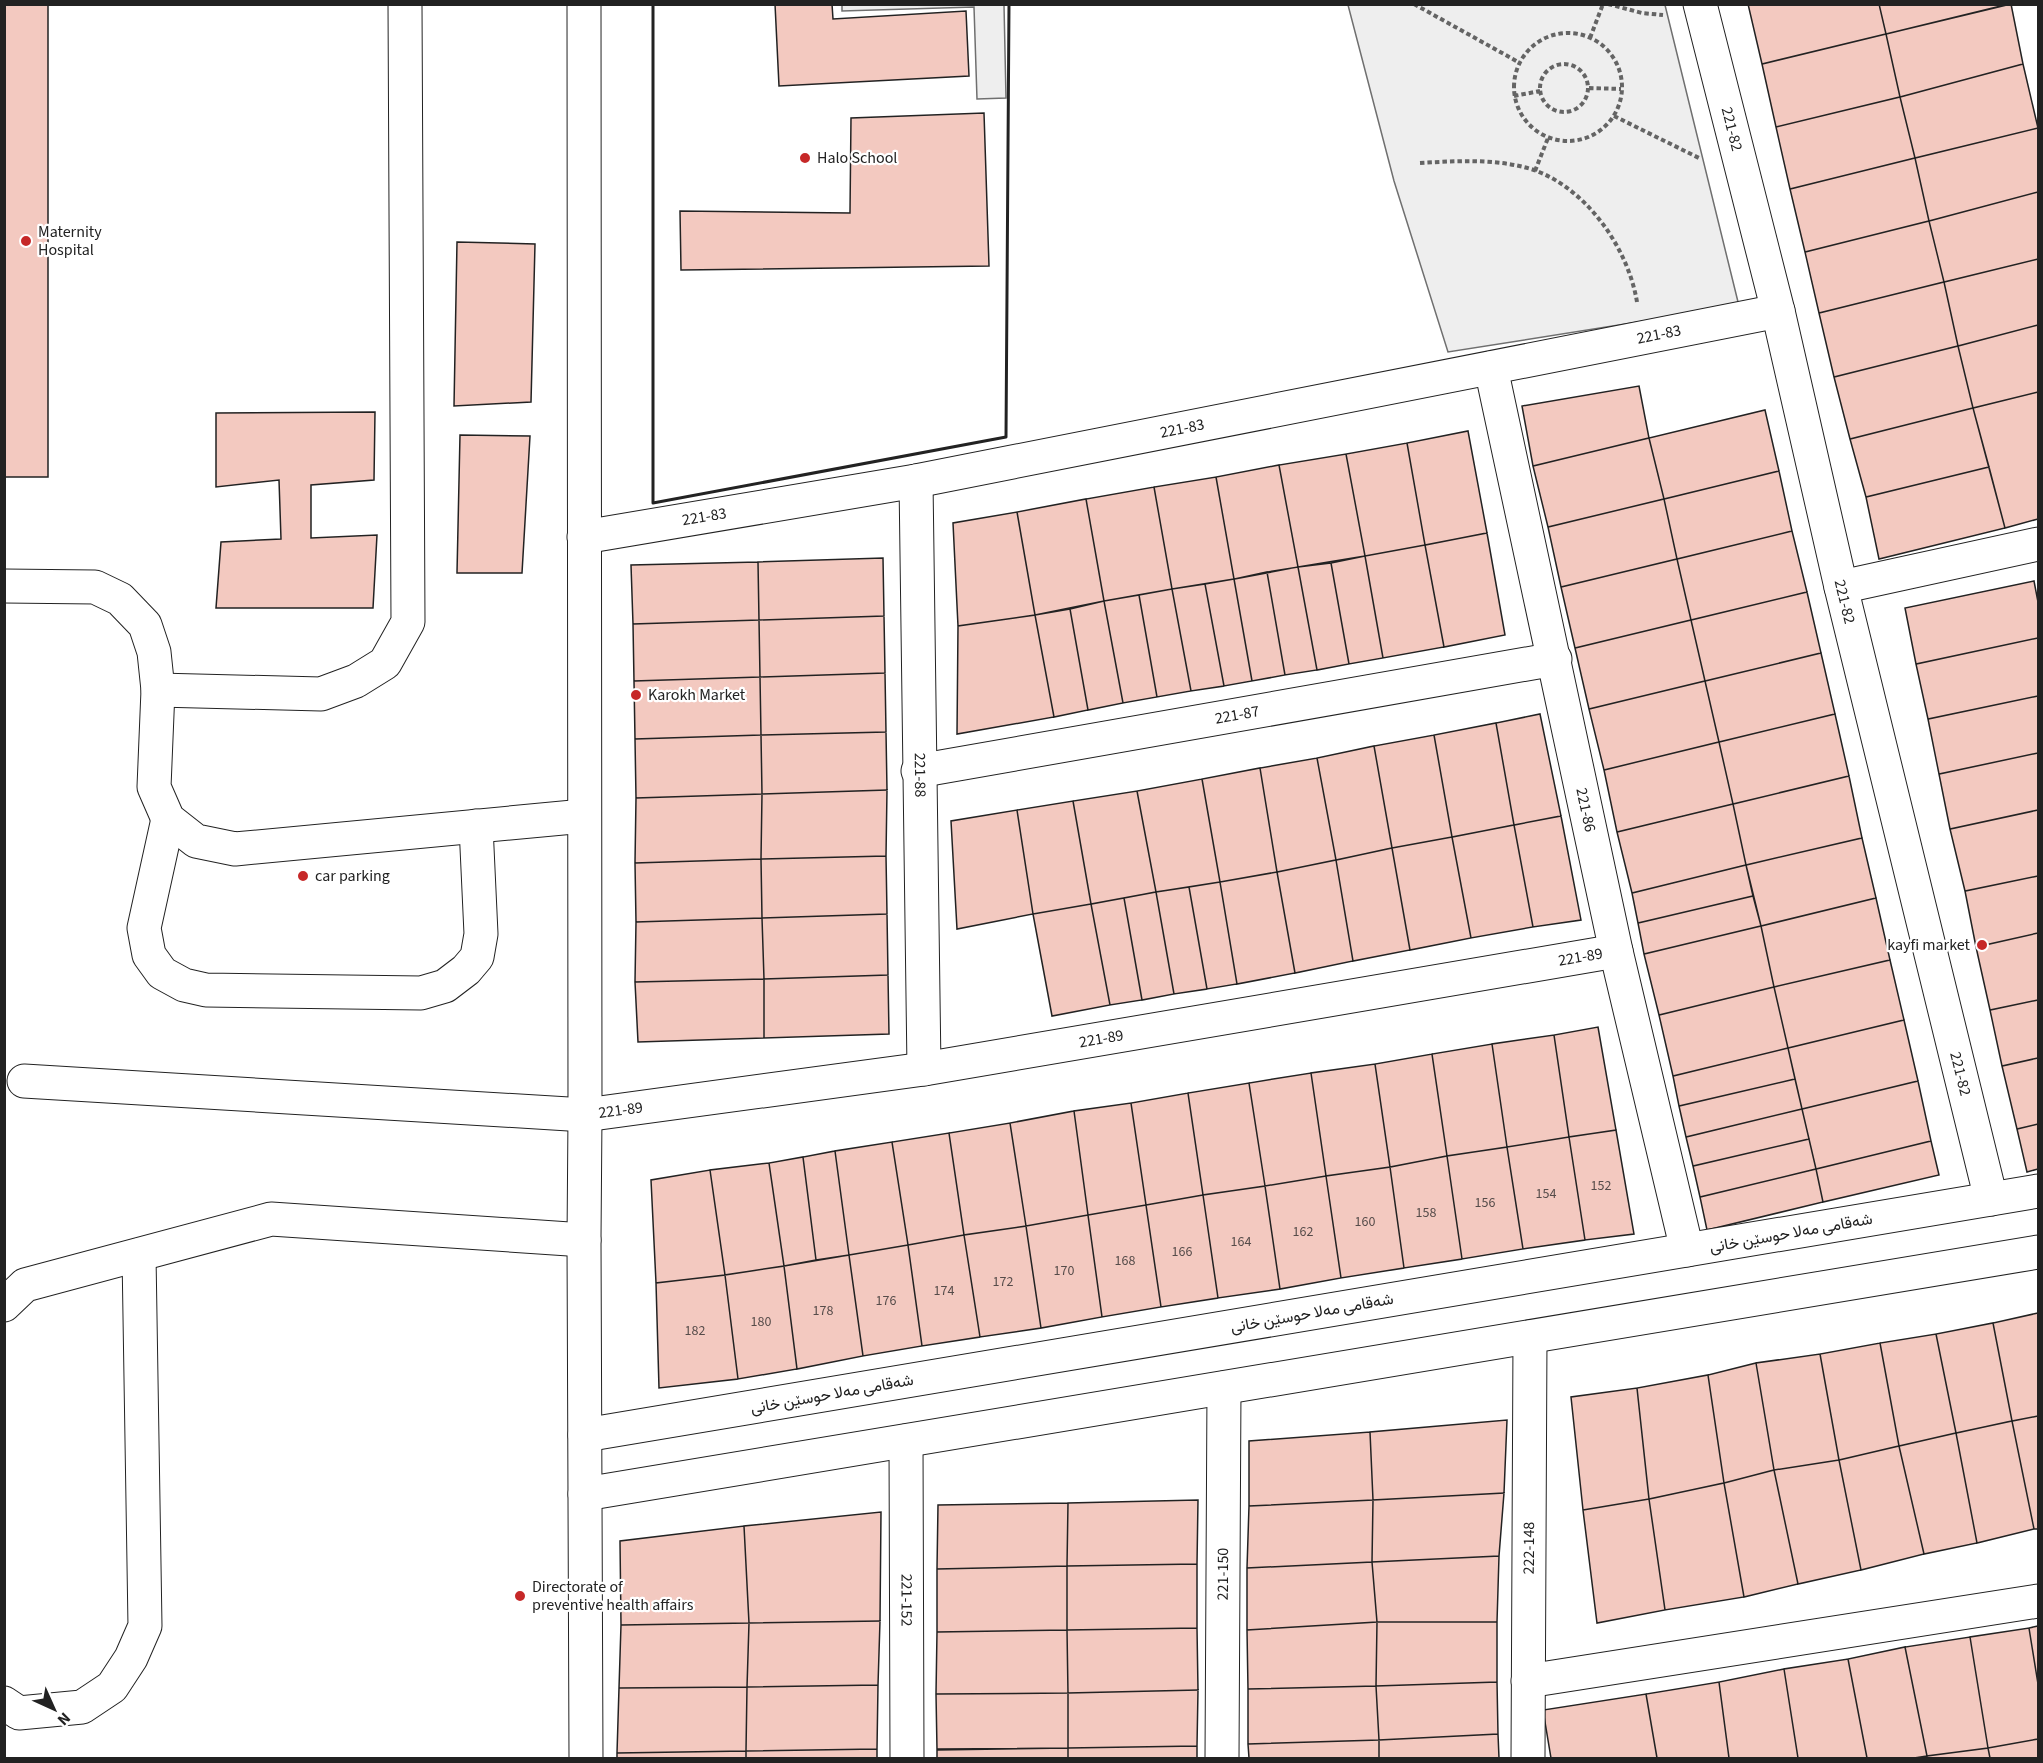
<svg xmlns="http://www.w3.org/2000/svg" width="2043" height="1763" font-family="'Source Sans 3',Vazirmatn,sans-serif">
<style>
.green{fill:#eee;stroke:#6f6f6f;stroke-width:1.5}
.building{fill:#f3c9c0;stroke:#222;stroke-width:1.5}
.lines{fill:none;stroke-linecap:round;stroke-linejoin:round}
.minor-casing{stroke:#222;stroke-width:35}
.path{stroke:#646464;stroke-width:4;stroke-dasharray:4.5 3;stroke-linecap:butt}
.minor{stroke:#fff;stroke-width:33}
.wall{stroke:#222;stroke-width:3}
.poi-dot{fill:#c62828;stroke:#fff;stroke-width:2}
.labels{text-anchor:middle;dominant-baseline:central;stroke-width:4.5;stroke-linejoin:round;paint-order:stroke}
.number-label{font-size:14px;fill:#564c4a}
.street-label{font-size:16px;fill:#222;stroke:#fff}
.poi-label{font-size:16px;fill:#222;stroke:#fff;text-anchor:start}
</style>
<rect width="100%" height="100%" fill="#fff"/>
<path class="green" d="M842,5H1004L1006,98L977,99L974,7L842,11Z
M1348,5H1665L1739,306L1448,352L1394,181Z"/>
<path class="building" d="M4,4H48V477H4Z
M775,4H832L833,19L966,11L969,76L779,86Z
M1748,4H1879L1886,34L1762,64Z
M1879,4H2009L1886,34Z
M2011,4L2023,64L1900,97L1886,34Z
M1886,34L1900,97L1776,127L1762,64Z
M2023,64L2038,128L1915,158L1900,97Z
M1900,97L1915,158L1790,189L1776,127Z
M984,113L989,266L681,270L680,211L850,213L851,118Z
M2038,128V192L1929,221L1915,158Z
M1915,158L1929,221L1805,252L1790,189Z
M2038,192V259L1944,282L1929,221Z
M1929,221L1944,282L1819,313L1805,252Z
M457,242L535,244L531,402L454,406Z
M2038,259V325L1958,346L1944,282Z
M1944,282L1958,346L1834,377L1819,313Z
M2038,325V392L1973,408L1958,346Z
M1958,346L1973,408L1850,439L1834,377Z
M1639,386L1649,438L1533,466L1522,406Z
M2038,392V519L2005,528L1973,408Z
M1973,408L1989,467L1866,497L1850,439Z
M1765,410L1779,471L1664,499L1649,438Z
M375,412L374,480L311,485V538L377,535L373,608H216L221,542L281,539L279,480L216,487V413Z
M1468,431L1487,533L1425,545L1407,443Z
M460,435L530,436L522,573H457Z
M1649,438L1664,499L1548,527L1533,466Z
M1407,443L1425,545L1365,556L1346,454Z
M1346,454L1365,556L1298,567L1279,465Z
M1279,465L1298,567L1234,579L1216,477Z
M1989,467L2005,528L1879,559L1866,497Z
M1779,471L1792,531L1677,559L1664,499Z
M1216,477L1234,579L1172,589L1154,487Z
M1154,487L1172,589L1104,601L1086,499Z
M1086,499L1104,601L1035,615L1017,512Z
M1664,499L1677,559L1561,587L1548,527Z
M1017,512L1035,615L958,626L953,523Z
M1792,531L1807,592L1691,620L1677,559Z
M1487,533L1505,635L1444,647L1425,545Z
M1425,545L1444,647L1383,658L1365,556Z
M1365,556L1383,658L1349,664L1331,563Z
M883,558L884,616L759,620L758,562Z
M1677,559L1691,620L1575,648L1561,587Z
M758,562L759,620L633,624L631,565Z
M1331,563L1349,664L1317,670L1298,567Z
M1298,567L1317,670L1285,675L1267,572Z
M1267,572L1285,675L1252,681L1234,579Z
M1234,579L1252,681L1224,686L1205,584Z
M2034,581L2038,602V638L1916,664L1905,608Z
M1205,584L1224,686L1191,691L1172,589Z
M1172,589L1191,691L1157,697L1139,595Z
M1807,592L1821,653L1705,681L1691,620Z
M1139,595L1157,697L1123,703L1104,601Z
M1104,601L1123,703L1088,710L1070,609Z
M1070,609L1088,710L1054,717L1035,615Z
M1035,615L1054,717L957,734L958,626Z
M884,616L885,673L760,677L759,620Z
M759,620L760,677L634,681L633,624Z
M1691,620L1705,681L1589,709L1575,648Z
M2038,638V696L1928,719L1916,664Z
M1821,653L1835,714L1719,742L1705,681Z
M885,673L886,732L761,735L760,677Z
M760,677L761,735L635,739L634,681Z
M1705,681L1719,742L1604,770L1589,709Z
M2038,696V753L1939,774L1928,719Z
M1540,714L1561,816L1514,825L1496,723Z
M1835,714L1849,776L1733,804L1719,742Z
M1496,723L1514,825L1452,837L1434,735Z
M886,732L887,790L762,794L761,735Z
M761,735L762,794L636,798L635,739Z
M1434,735L1452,837L1392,848L1374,746Z
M1719,742L1733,804L1617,832L1604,770Z
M1374,746L1392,848L1336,860L1317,758Z
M2038,753V810L1950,829L1939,774Z
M1317,758L1336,860L1277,872L1260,768Z
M1260,768L1277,872L1220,882L1202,779Z
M1849,776L1862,838L1746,865L1733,804Z
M1202,779L1220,882L1156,892L1137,791Z
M887,790L886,856L761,859L762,794Z
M1137,791L1156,892L1091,904L1073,801Z
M762,794L761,859L635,863L636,798Z
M1073,801L1091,904L1033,914L1017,810Z
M1733,804L1746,865L1632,893L1617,832Z
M1017,810L1033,914L957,929L951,821Z
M2038,810V876L1965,891L1950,829Z
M1561,816L1581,920L1533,927L1514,825Z
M1514,825L1533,927L1471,938L1452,837Z
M1452,837L1471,938L1410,950L1392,848Z
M1862,838L1876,898L1761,926L1746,865Z
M1392,848L1410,950L1353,961L1336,860Z
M886,856L887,914L762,918L761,859Z
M761,859L762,918L636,922L635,863Z
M1336,860L1353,961L1295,973L1277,872Z
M1746,865L1753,896L1638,923L1632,893Z
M1277,872L1295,973L1237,984L1220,882Z
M2038,876V933L1976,947L1965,891Z
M1220,882L1237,984L1207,989L1189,887Z
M1189,887L1207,989L1174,994L1156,892Z
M1156,892L1174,994L1142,1000L1124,898Z
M1753,896L1761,926L1644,954L1638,923Z
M1124,898L1142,1000L1110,1005L1091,904Z
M1876,898L1890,960L1774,987L1761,926Z
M1091,904L1110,1005L1052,1016L1033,914Z
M887,914L888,975L764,979L762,918Z
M762,918L764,979L635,982L636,922Z
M1761,926L1774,987L1659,1015L1644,954Z
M2038,933V1000L1990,1010L1976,947Z
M1890,960L1904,1020L1788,1048L1774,987Z
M888,975L889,1034L764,1038V979Z
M764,979V1038L638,1042L635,982Z
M1774,987L1788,1048L1673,1076L1659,1015Z
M2038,1000V1058L2002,1066L1990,1010Z
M1904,1020L1918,1081L1802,1109L1788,1048Z
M1598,1027L1616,1130L1569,1137L1554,1035Z
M1554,1035L1569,1137L1507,1147L1492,1044Z
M1492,1044L1507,1147L1447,1156L1432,1054Z
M1788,1048L1795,1079L1679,1106L1673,1076Z
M1432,1054L1447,1156L1390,1167L1375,1064Z
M2038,1058V1124L2017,1129L2002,1066Z
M1375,1064L1390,1167L1326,1176L1311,1073Z
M1311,1073L1326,1176L1265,1186L1249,1083Z
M1795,1079L1802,1109L1686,1137L1679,1106Z
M1918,1081L1931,1141L1816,1169L1802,1109Z
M1249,1083L1265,1186L1203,1195L1188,1093Z
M1188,1093L1203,1195L1146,1205L1131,1103Z
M1131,1103L1146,1205L1088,1215L1074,1111Z
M1802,1109L1809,1139L1693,1166L1686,1137Z
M1074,1111L1088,1215L1026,1226L1010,1123Z
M1010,1123L1026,1226L964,1235L949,1133Z
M2038,1124V1169L2027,1172L2017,1129Z
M1616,1130L1634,1234L1585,1240L1569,1137Z
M949,1133L964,1235L908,1245L892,1142Z
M1569,1137L1585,1240L1523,1249L1507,1147Z
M1809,1139L1816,1169L1700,1197L1693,1166Z
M1931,1141L1939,1175L1823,1202L1816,1169Z
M892,1142L908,1245L849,1255L835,1151Z
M1507,1147L1523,1249L1462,1259L1447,1156Z
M835,1151L849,1255L816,1260L803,1157Z
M1447,1156L1462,1259L1404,1268L1390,1167Z
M803,1157L816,1260L784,1266L769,1163Z
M769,1163L784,1266L725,1275L710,1170Z
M1390,1167L1404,1268L1341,1278L1326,1176Z
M1816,1169L1823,1202L1707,1230L1700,1197Z
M710,1170L725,1275L656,1283L651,1180Z
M1326,1176L1341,1278L1280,1289L1265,1186Z
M1265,1186L1280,1289L1218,1298L1203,1195Z
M1203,1195L1218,1298L1161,1307L1146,1205Z
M1146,1205L1161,1307L1102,1317L1088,1215Z
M1088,1215L1102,1317L1041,1328L1026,1226Z
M1026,1226L1041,1328L980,1337L964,1235Z
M964,1235L980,1337L922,1346L908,1245Z
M908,1245L922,1346L863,1356L849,1255Z
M849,1255L863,1356L797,1369L784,1266Z
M784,1266L797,1369L738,1379L725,1275Z
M725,1275L738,1379L659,1388L656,1283Z
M2038,1313V1416L2012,1421L1993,1323Z
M1993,1323L2012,1421L1956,1433L1936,1334Z
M1936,1334L1956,1433L1899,1446L1880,1343Z
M1880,1343L1899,1446L1839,1460L1820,1354Z
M1820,1354L1839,1460L1774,1470L1756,1363Z
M1756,1363L1774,1470L1724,1483L1708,1375Z
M1708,1375L1724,1483L1649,1499L1637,1388Z
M1637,1388L1649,1499L1583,1510L1571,1397Z
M2038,1416V1529H2034L2012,1421Z
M1507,1420L1504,1493L1373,1500L1370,1432Z
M2012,1421L2034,1529L1977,1543L1956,1433Z
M1370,1432L1373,1500L1249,1506V1441Z
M1956,1433L1977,1543L1924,1554L1899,1446Z
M1899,1446L1924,1554L1861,1570L1839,1460Z
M1839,1460L1861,1570L1798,1584L1774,1470Z
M1774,1470L1798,1584L1744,1597L1724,1483Z
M1724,1483L1744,1597L1665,1610L1649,1499Z
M1504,1493L1499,1556L1372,1562L1373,1500Z
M1649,1499L1665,1610L1597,1623L1583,1510Z
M1198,1500L1197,1564L1067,1566L1068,1503Z
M1373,1500L1372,1562L1247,1568L1249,1506Z
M1068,1503L1067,1566L937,1569L938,1505Z
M881,1512L880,1621L749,1623L744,1526Z
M744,1526L749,1623L621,1625L620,1541Z
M1499,1556L1497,1622H1377L1372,1562Z
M1372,1562L1377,1622L1247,1630V1568Z
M1197,1564V1628L1067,1630V1566Z
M1067,1566V1630L937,1632V1569Z
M880,1621L878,1685L747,1687L749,1623Z
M1377,1622L1376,1686L1248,1689L1247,1630Z
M1377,1622H1497V1682L1376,1686Z
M749,1623L747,1687L619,1688L621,1625Z
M2038,1626V1684L2029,1628Z
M1197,1628L1198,1690L1068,1693L1067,1630Z
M2029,1628L2038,1684V1739L1988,1748L1970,1637Z
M1067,1630L1068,1693L936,1694L937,1632Z
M1970,1637L1988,1748L1927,1756L1905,1647Z
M1905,1647L1927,1756L1914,1758H1867L1848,1659Z
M1848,1659L1867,1758H1798L1784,1669Z
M1784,1669L1798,1758H1729L1719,1682Z
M1497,1682L1498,1734L1379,1740L1376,1686Z
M1719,1682L1729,1758H1657L1646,1694Z
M878,1685L877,1749L746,1751L747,1687Z
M1376,1686L1379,1740L1248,1744V1689Z
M747,1687L746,1751L617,1753L619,1688Z
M1198,1690L1197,1746L1068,1748V1693Z
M1068,1693V1748L937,1749L936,1694Z
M1646,1694L1657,1758H1551L1543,1710Z
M1498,1734L1499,1758H1379V1740Z
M2038,1739V1758H1990L1988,1748Z
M1379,1740V1758H1249L1248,1744Z
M1197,1746V1758H1068V1748Z
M1068,1748V1758H937V1750Z
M1988,1748L1990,1758H1927V1756Z
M877,1749V1758H746V1751Z
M746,1751V1758H617V1753Z"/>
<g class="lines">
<defs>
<g id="minor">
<path d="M584,4L585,1115L584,1240L586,1758"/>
<path id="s1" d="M1700,4L1778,311L1841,587L1991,1199"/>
<path id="s2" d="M1491,368L1616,951L1687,1250"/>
<path id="s3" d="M916,481L924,1069"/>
<path id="s4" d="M584,537L916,481L1778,311"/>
<path d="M4,586L95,587L120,599L145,625L154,652L158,690L154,787L168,819L196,841L235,849L584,816"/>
<path d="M1841,587L2038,544"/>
<path d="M158,690L321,694L356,681L385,663L408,622L405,4"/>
<path id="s5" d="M918,771L1555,659"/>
<path d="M168,819L144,928L149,955L162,973L184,985L206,990L421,993L445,986L466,970L477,957L481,934L476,826"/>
<path id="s6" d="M24,1081L585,1115L924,1069L1616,951"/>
<path d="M4,1305L25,1285L271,1219L584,1240"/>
<path d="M585,1435L2038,1191"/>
<path id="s7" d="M906,1441L907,1758"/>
<path d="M585,1494L2038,1252"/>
<path d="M1528,1681L2038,1601"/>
<path d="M4,1703L19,1713L82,1707L112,1687L131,1658L145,1626L139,1255"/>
<path id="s8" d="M1222,1758L1224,1388"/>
<path id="s9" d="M1528,1758L1530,1337"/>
</g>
</defs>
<use href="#minor" class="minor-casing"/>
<path class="path" d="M1414,4L1520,63
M1608,4L1642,13L1663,15
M1514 87a54 54 0 1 1 108 0a54 54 0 1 1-108 0Z
M1590,38L1603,4
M1540 88a24 24 0 1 1 48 0a24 24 0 1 1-48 0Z
M1589,88L1621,89
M1514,96L1540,91
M1614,116L1699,158
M1420,163C1457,161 1497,158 1534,170C1587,189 1628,248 1637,302
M1535,171L1548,138"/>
<use href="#minor" class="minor"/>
<path class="wall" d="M653,4V503L1006,437L1009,4"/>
</g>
<g class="poi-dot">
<circle cx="805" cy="158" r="6"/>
<circle cx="26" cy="241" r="6"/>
<circle cx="636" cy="695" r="6"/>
<circle cx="303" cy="876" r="6"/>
<circle cx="1982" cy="945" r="6"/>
<circle cx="520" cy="1596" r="6"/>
</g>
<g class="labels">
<g class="number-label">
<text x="1601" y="1186">152</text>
<text x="1546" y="1194">154</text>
<text x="1485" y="1203">156</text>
<text x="1426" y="1213">158</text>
<text x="1365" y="1222">160</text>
<text x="1303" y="1232">162</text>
<text x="1241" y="1242">164</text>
<text x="1182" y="1252">166</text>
<text x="1125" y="1261">168</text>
<text x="1064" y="1271">170</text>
<text x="1003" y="1282">172</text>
<text x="944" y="1291">174</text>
<text x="886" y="1301">176</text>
<text x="823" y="1311">178</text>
<text x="761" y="1322">180</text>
<text x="695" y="1331">182</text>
</g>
<g class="street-label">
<text stroke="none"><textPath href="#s1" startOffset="129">221-82</textPath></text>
<text stroke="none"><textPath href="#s4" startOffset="1094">221-83</textPath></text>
<text stroke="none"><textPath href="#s4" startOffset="608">221-83</textPath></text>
<text stroke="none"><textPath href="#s4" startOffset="122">221-83</textPath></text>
<text stroke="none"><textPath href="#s1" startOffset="615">221-82</textPath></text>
<text stroke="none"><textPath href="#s5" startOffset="324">221-87</textPath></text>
<text stroke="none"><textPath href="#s3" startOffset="294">221-88</textPath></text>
<text stroke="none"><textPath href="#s2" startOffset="452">221-86</textPath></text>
<text stroke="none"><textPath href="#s6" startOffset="1570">221-89</textPath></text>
<text stroke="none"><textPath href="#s6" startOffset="1084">221-89</textPath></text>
<text stroke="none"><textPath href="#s1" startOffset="1101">221-82</textPath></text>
<text stroke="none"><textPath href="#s6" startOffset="598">221-89</textPath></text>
<text transform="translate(1791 1233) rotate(-10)">شەقامی مەلا حوسێن خانی</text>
<text transform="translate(1312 1313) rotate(-10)">شەقامی مەلا حوسێن خانی</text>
<text transform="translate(832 1394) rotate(-10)">شەقامی مەلا حوسێن خانی</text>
<text stroke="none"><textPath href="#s9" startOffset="210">222-148</textPath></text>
<text stroke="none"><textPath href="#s8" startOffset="184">221-150</textPath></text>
<text stroke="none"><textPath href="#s7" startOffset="159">221-152</textPath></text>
</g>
<g class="poi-label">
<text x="817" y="158">Halo School</text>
<text x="38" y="232">Maternity<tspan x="38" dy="18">Hospital</tspan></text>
<text x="648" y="695">Karokh Market</text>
<text x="315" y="876">car parking</text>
<text x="1970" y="945" text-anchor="end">kayfi market</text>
<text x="532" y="1587">Directorate of<tspan x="532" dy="18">preventive health affairs</tspan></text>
</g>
</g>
<rect width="2043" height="1763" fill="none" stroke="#222222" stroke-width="12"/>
<g transform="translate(54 1709) rotate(135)" stroke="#ffffff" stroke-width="4.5" paint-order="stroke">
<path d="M0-4.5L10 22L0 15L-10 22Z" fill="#222222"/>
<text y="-9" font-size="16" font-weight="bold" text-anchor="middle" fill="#222222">N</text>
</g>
</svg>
